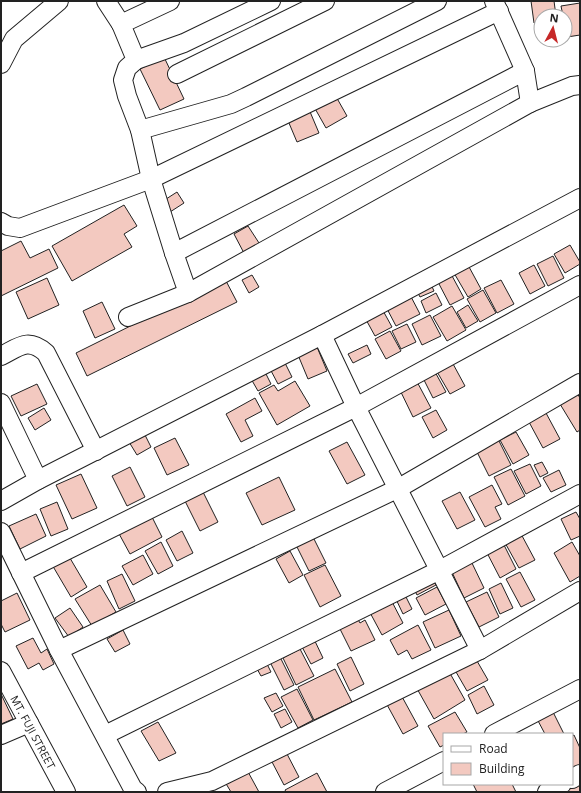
<svg xmlns="http://www.w3.org/2000/svg" width="581" height="793" font-family="'Open Sans',sans-serif">
<style>
.building{fill:#f3c9c0;stroke:#222}
.lines{fill:none;stroke-linecap:round;stroke-linejoin:round}
.minor-casing{stroke:#222;stroke-width:20}
.minor{stroke:#fff;stroke-width:18}
.labels{text-anchor:middle;dominant-baseline:central;stroke-width:3;stroke-linejoin:round;paint-order:stroke}
.street-label{font-size:11px;fill:#222;stroke:#fff}
</style>
<rect width="100%" height="100%" fill="#fff"/>
<path class="building" d="M531,1H554L556,16H541V22L534,23Z
M580,3V35L567,37L565,16H563L561,6Z
M164,57L184,99L160,110L140,69Z
M334,93L347,116L326,128L313,105Z
M308,107L319,133L297,142L286,116Z
M177,192L184,203L170,212L163,201Z
M124,205L137,226L124,234L132,247L72,281L52,246Z
M248,226L261,246L245,255L234,234Z
M21,241L30,258L49,249L58,268L1,296V251Z
M570,245L580,262V264L565,273L554,254Z
M553,256L564,278L548,286L537,264Z
M468,265L481,289L468,297L454,273Z
M534,265L545,286L530,294L519,273Z
M451,274L464,298L450,305L438,282Z
M252,275L259,287L249,293L242,280Z
M47,278L59,305L28,319L16,292Z
M225,279L237,302L87,376L76,353Z
M429,280L434,291L420,297L415,287Z
M501,280L514,304L497,313L484,288Z
M483,290L496,313L480,322L467,299Z
M408,291L420,314L396,326L384,303Z
M436,293L442,305L426,313L421,301Z
M102,302L115,329L95,338L83,311Z
M468,305L478,321L466,328L457,312Z
M452,306L466,330L447,341L433,317Z
M381,307L392,327L375,336L364,316Z
M430,315L441,336L422,345L412,324Z
M407,324L416,342L401,349L392,331Z
M390,331L401,351L386,359L375,339Z
M367,345L371,354L353,363L348,354Z
M317,347L327,371L308,379L298,355Z
M284,361L292,377L278,384L269,367Z
M452,362L465,386L450,394L436,370Z
M264,370L271,384L258,391L250,377Z
M434,370L446,392L433,398L422,376Z
M415,378L431,408L413,417L398,386Z
M295,381L310,406L277,425L259,393L274,385L278,391Z
M37,384L47,404L21,416L11,396Z
M577,393L580,398V430L577,432L560,404Z
M255,398L262,411L245,420L253,436L241,442L226,414Z
M44,408L51,420L35,430L28,418Z
M436,410L447,430L433,438L422,417Z
M546,413L560,439L543,448L529,422Z
M142,429L151,447L137,455L126,437Z
M516,432L529,455L513,464L500,440Z
M175,438L189,465L167,475L154,448Z
M498,439L511,465L489,476L476,450Z
M347,442L365,475L347,484L329,451Z
M542,462L548,473L540,477L534,465Z
M530,464L541,486L526,494L514,471Z
M130,467L145,497L127,506L112,476Z
M511,469L525,496L508,505L494,477Z
M559,470L566,485L551,492L543,478Z
M81,474L97,508L72,519L56,485Z
M279,477L295,510L262,525L246,493Z
M492,485L502,504L495,507L501,519L485,527L469,497Z
M202,490L218,522L200,531L184,499Z
M460,492L475,520L457,529L442,501Z
M57,502L68,529L51,536L40,509Z
M576,512L580,519V536L571,540L561,519Z
M150,513L162,537L130,554L117,530Z
M36,514L46,536L20,549L9,526Z
M182,531L193,553L177,561L166,540Z
M520,532L535,560L519,568L504,541Z
M311,533L326,563L309,571L294,541Z
M502,541L516,569L500,578L485,549Z
M161,542L173,566L158,574L145,551Z
M572,542L580,556V576L570,582L554,553Z
M290,551L303,575L289,583L276,559Z
M67,553L87,587L71,597L51,563Z
M143,555L153,574L133,585L122,566Z
M471,561L484,588L464,598L451,570Z
M325,565L341,596L320,607L304,575Z
M520,572L535,600L521,607L506,579Z
M122,574L135,601L119,609L107,581Z
M432,577L436,585L417,595L413,587Z
M501,583L513,608L500,614L489,589Z
M100,585L116,612L92,626L75,599Z
M437,587L446,604L425,615L416,598Z
M487,592L499,617L479,627L466,602Z
M17,593L30,620L5,632L1,624V601Z
M404,593L412,609L403,614L395,597Z
M389,596L403,623L382,635L367,607Z
M70,608L83,627L69,637L55,618Z
M449,610L461,636L435,648L423,622Z
M355,614L360,623L365,620L375,640L351,651L337,623Z
M418,625L431,650L412,659L407,650L398,655L390,640Z
M123,630L130,644L115,652L107,639Z
M313,637L323,658L311,664L300,643Z
M33,638L41,653L47,649L54,664L43,670L39,663L28,669L16,646Z
M300,649L314,676L296,685L283,658Z
M473,654L488,680L467,691L452,665Z
M280,657L294,685L284,690L270,662Z
M351,657L364,684L350,691L337,664Z
M266,662L271,672L261,676L256,667Z
M447,668L465,700L434,719L415,685Z
M335,669L352,702L314,720L298,687Z
M484,686L494,705L477,714L468,695Z
M297,689L313,720L298,728L281,697Z
M276,693L283,706L272,712L264,698Z
M400,693L418,726L403,734L385,701Z
M1,694L13,719L1,724Z
M285,709L292,722L281,728L274,714Z
M552,710L564,734H545L536,717Z
M455,712L467,732L463,734H444V745L440,747L428,726Z
M158,722L176,753L159,761L141,731Z
M574,735L580,748V766L572,770V736Z
M286,752L299,777L284,785L271,760Z
M247,770L259,792H231L225,782Z
M317,773L327,792H286L285,790Z
M473,784H512L516,792H477Z
M580,784V792H564L563,789Z"/>
<g class="lines">
<defs>
<g id="minor">
<path d="M106,1L121,24"/>
<path d="M170,1L121,24L136,60L127,68L123,80L127,96L140,130L151,179L174,253L188,293"/>
<path d="M494,1L525,71L530,103"/>
<path d="M136,60L184,43L271,1"/>
<path d="M1,64L14,39L59,1"/>
<path d="M177,74L325,1"/>
<path d="M140,130L231,104L246,97L437,1"/>
<path d="M1,222L8,226L20,228L151,179L499,11"/>
<path d="M174,253L525,71"/>
<path d="M128,317L188,293L530,103L572,86L580,85"/>
<path d="M322,335L356,407L480,650"/>
<path d="M1,356C19,347 28,337 46,353L96,451"/>
<path d="M1,403L38,480"/>
<path d="M1,501L38,480L322,335L580,198"/>
<path d="M1,532L59,650L133,789L137,792"/>
<path d="M21,573L356,407L580,285"/>
<path d="M59,650L399,488L580,383"/>
<path id="s1" d="M1,671L66,792"/>
<path d="M494,734L580,689"/>
<path d="M1,735L29,723"/>
<path d="M105,735L440,570L580,494"/>
<path d="M572,779L580,774"/>
<path d="M167,792L212,781L480,650L580,591"/>
<path d="M385,792L444,761"/>
<path d="M547,792L562,784"/>
</g>
</defs>
<use href="#minor" class="minor-casing"/>
<use href="#minor" class="minor"/>
</g>
<g class="labels">
<g class="street-label">
<text stroke="none"><textPath href="#s1" startOffset="69">MT. FUJI STREET</textPath></text>
</g>
</g>
<rect width="581" height="793" fill="none" stroke="#222222" stroke-width="4"/>
<rect x="443" y="733" width="130" height="52" fill="#ffffff" stroke="#a7a7a7"/>
<rect x="451" y="746" width="20" height="6" fill="#ffffff" stroke="#a7a7a7"/>
<text x="479" y="753" font-size="12" fill="#222222">Road</text>
<rect x="451" y="763" width="20" height="12" fill="#f3c9c0" stroke="#a7a7a7"/>
<text x="479" y="773" font-size="12" fill="#222222">Building</text>
<g transform="translate(553 28) rotate(7)"><circle r="19" fill="#ffffff" stroke="#a7a7a7"/>
<path d="M0-3L7 15L0 10L-7 15Z" fill="#c62828"/>
<text y="-6" font-size="11" font-weight="bold" text-anchor="middle" fill="#222222">N</text>
</g>
</svg>
